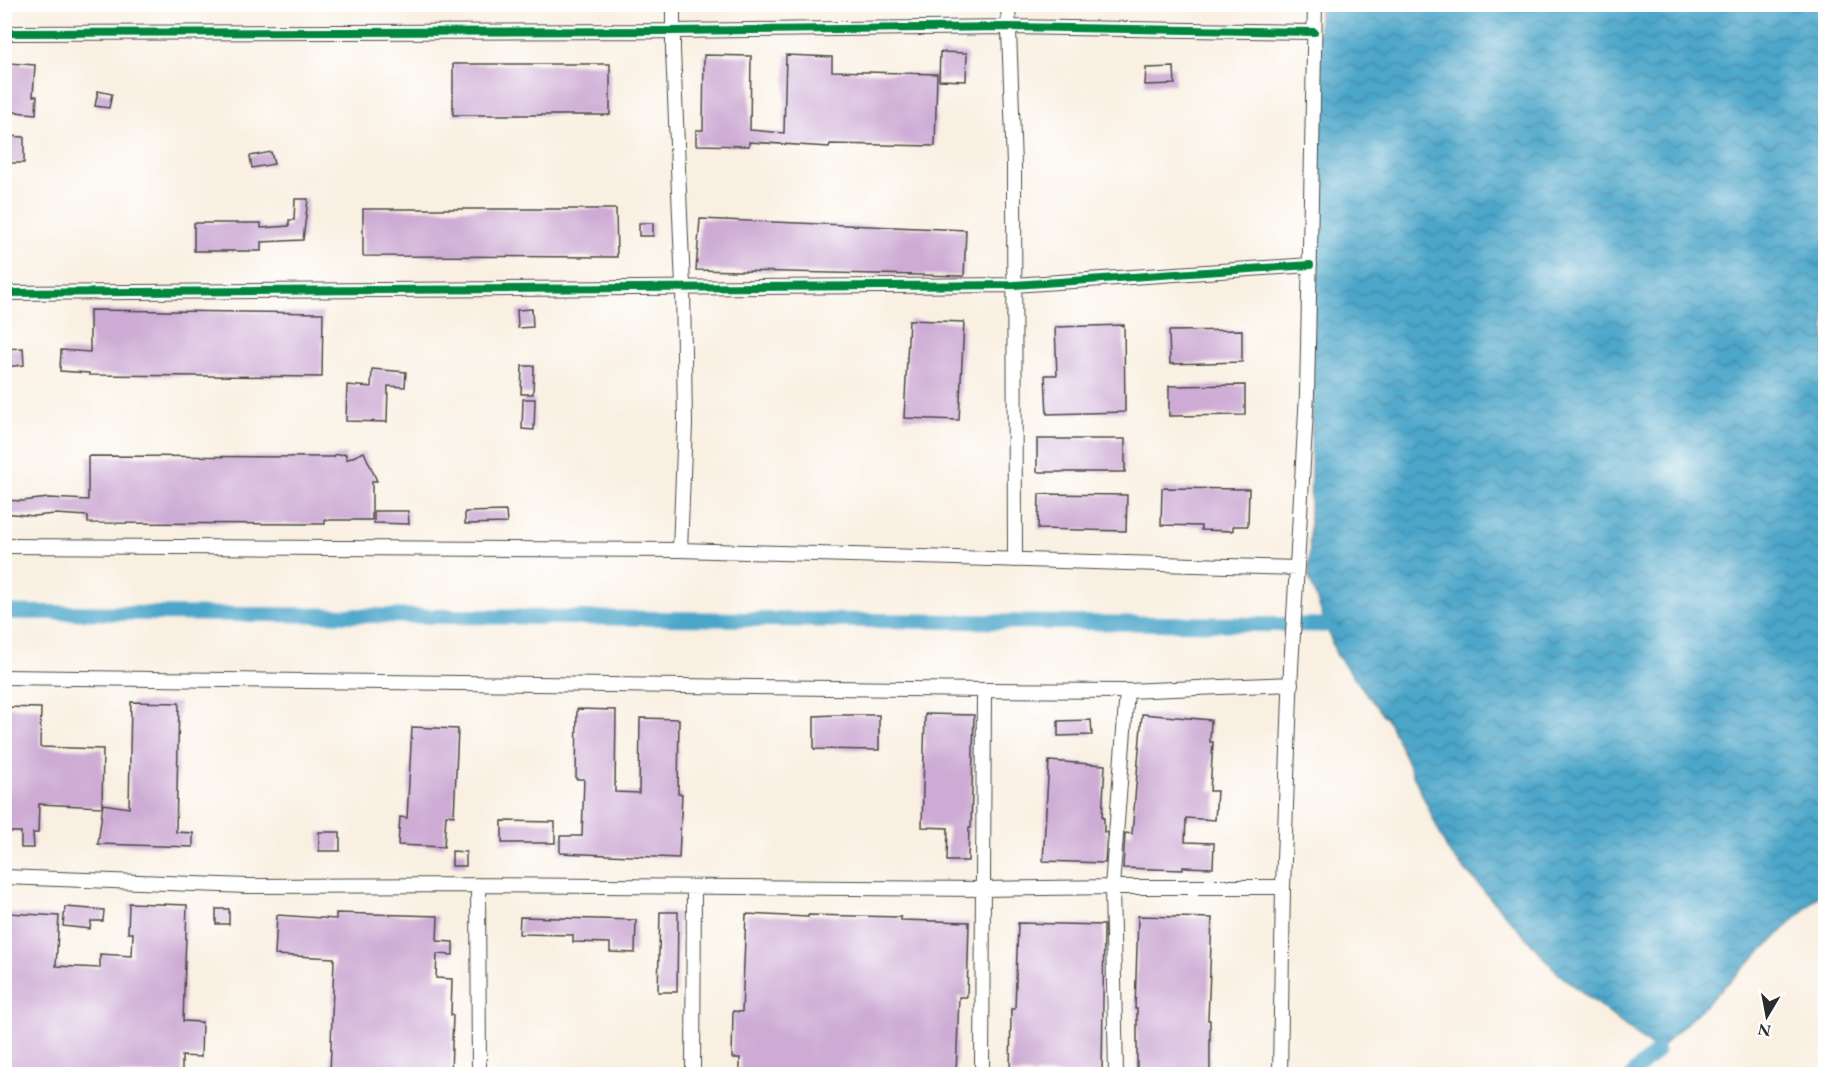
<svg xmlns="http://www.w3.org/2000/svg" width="1830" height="1079" font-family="'EB Garamond',serif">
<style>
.water{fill:url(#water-waves);stroke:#3c687a;stroke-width:1.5}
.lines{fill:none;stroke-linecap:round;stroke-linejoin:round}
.canal{stroke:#4ca6c9;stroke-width:15}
.building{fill:#cdabd4}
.minor-casing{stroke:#4a4946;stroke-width:16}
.minor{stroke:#fff;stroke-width:14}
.cycleway-casing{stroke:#fff;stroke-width:11}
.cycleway{stroke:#00873e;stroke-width:8}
</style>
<defs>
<pattern id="water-waves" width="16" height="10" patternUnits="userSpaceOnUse" patternTransform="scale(1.5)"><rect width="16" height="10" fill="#4ca6c9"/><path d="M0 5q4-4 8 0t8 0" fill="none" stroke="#3f87a3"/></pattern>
</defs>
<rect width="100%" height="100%" fill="#fff"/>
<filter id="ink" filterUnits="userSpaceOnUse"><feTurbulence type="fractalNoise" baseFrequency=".0167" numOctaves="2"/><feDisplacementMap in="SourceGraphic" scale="12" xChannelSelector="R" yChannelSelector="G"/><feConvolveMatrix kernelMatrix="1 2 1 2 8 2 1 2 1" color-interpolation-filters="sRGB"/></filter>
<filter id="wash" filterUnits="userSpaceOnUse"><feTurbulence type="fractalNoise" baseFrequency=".008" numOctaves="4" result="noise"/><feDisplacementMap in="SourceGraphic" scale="24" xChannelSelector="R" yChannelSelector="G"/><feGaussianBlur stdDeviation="1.35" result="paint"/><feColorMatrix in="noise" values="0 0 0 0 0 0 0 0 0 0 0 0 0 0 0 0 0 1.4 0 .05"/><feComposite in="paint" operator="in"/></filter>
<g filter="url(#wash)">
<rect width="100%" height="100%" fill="#f9f0e2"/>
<path class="water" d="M1319,5H1825V890L1657,1051L1559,974L1448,851L1390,724L1336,654L1309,577Z"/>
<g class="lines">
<path class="canal" d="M4,612L1325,625
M1633,1074L1657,1051"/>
</g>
<g id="blocks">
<path class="building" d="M940,52L967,53L966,81L939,80Z
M704,55L751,56L750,130L784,133L786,55L832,57V71L937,74L935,146L830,144L829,147L749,142V146L696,145V130H703Z
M8,63L35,65L33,96H37L36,114L4,111Z
M453,64H610V115H453Z
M1174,67L1175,84L1145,85L1146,68Z
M98,91L112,94L109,108L95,106Z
M4,136L24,137V163H4Z
M271,152L274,164L252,168L250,156Z
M295,199H308L303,240L261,242V251H194V223H261V228L289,226V220H294Z
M363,209H616L617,257L363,256Z
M700,219L966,230L964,276L696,270Z
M639,223H653V236H639Z
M532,309L533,327L518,328L517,310Z
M90,310L323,313L322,377L89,375V373L60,371L61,350L90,352Z
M909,320L964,322L959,420L904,418Z
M1124,325L1125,412L1047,414L1045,375H1057L1055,327Z
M1242,330V362L1170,364L1169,331Z
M23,348L24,365L4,367V349Z
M522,366H534L533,394H521Z
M372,369L406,372L405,387L388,386L387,422L346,421L347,385L371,387Z
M1245,385V415L1169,416V386Z
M523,399H535L534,430L522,429Z
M1037,439H1125V472H1037Z
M364,452L377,481H372V520H325V524L88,523V516L55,514L34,516L4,513V500L22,501L49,498L88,500V456L334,457V455L346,454V460Z
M1162,488L1249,489L1248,526H1233V531L1201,530V526L1161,525Z
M1039,494L1127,495L1126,531L1038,529Z
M374,511H408L409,524L374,523Z
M506,511L507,523L465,524V512Z
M131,702L179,703L176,832L193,833V847L98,844L103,804L129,808Z
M4,707L41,708L40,747L103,749L102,807L39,804L38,833H33L34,848H21V832H4Z
M577,709L616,710L615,792L639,793L640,718L679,719L678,794H682L679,858L560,853V836H582L584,779H576Z
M925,714L974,715L971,828H969L968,861H947L948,828L922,827Z
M1142,714L1211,720L1210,742H1213L1210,791H1217L1215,820L1186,818L1185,842L1214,843L1213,868L1183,867V870L1123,868L1125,833L1132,834Z
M835,715H879V750L814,749V716Z
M1091,720L1092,735L1058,736V721Z
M412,727L458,729L454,816L446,815L444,847L398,845L400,817L407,818Z
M1049,761L1105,765L1102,818H1104V832H1107L1105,863L1043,861Z
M502,821L555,822V843H502Z
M319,832H340V851H319Z
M452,851L466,852V866H452Z
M129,903L187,905L183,1021L202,1022L201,1057L182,1056V1074H4V987L8,913L59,916L56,966L100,968V954L132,956L133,933H128Z
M65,907L104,910L103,921H91L90,929L63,926Z
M216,909H229V924H216Z
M660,912H678L677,992H658Z
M336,913L438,916L437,941L453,942V955L437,954L436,978L452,979L451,1015H453L451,1074H330L334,958L275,955L277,915L336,919Z
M746,914L808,917V915L901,917V920L969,922L967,997H959L956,1074H740V1058H732L733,1011L742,1012Z
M1138,916L1212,918L1208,1020H1210V1074H1137V1009H1135Z
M520,917L636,920L635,953L610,952V943L573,942V935L519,934Z
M1018,923L1104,925L1102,1074H1010L1011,1009H1015Z"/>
</g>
</g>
<g filter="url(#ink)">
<use href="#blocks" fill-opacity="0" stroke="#4a4946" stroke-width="1.5"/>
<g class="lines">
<defs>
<path id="minor" d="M673,4V50L683,286L685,424L680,550
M1008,4L1014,165L1015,560
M4,33L672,31L1008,27L1314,32
M4,293L1014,285L1310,265
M4,546L680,550L1297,568
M4,677L984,690L1127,691L1291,684
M4,877L248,886L478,885L984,889L1112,887H1283
M478,885L479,1074
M693,1074L694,887
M982,1074L984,690
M1116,1074L1112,887L1127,691
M1280,1074L1283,887L1291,668L1307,394L1315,4"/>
</defs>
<use href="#minor" class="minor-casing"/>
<use href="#minor" class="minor"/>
<defs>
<path id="cycleway" d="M4,33L672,31L1008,27L1314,32
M4,293L1014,285L1310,265"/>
</defs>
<use href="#cycleway" class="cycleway-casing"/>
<use href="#cycleway" class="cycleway"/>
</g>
</g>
<rect width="1830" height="1079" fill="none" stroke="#fff" stroke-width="24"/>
<g transform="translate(1767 1016) rotate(190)" stroke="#ffffff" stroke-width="4.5" paint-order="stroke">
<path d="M0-4.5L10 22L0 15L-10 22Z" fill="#2b2b2b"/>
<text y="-9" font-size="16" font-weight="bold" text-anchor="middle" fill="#2b2b2b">N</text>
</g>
</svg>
